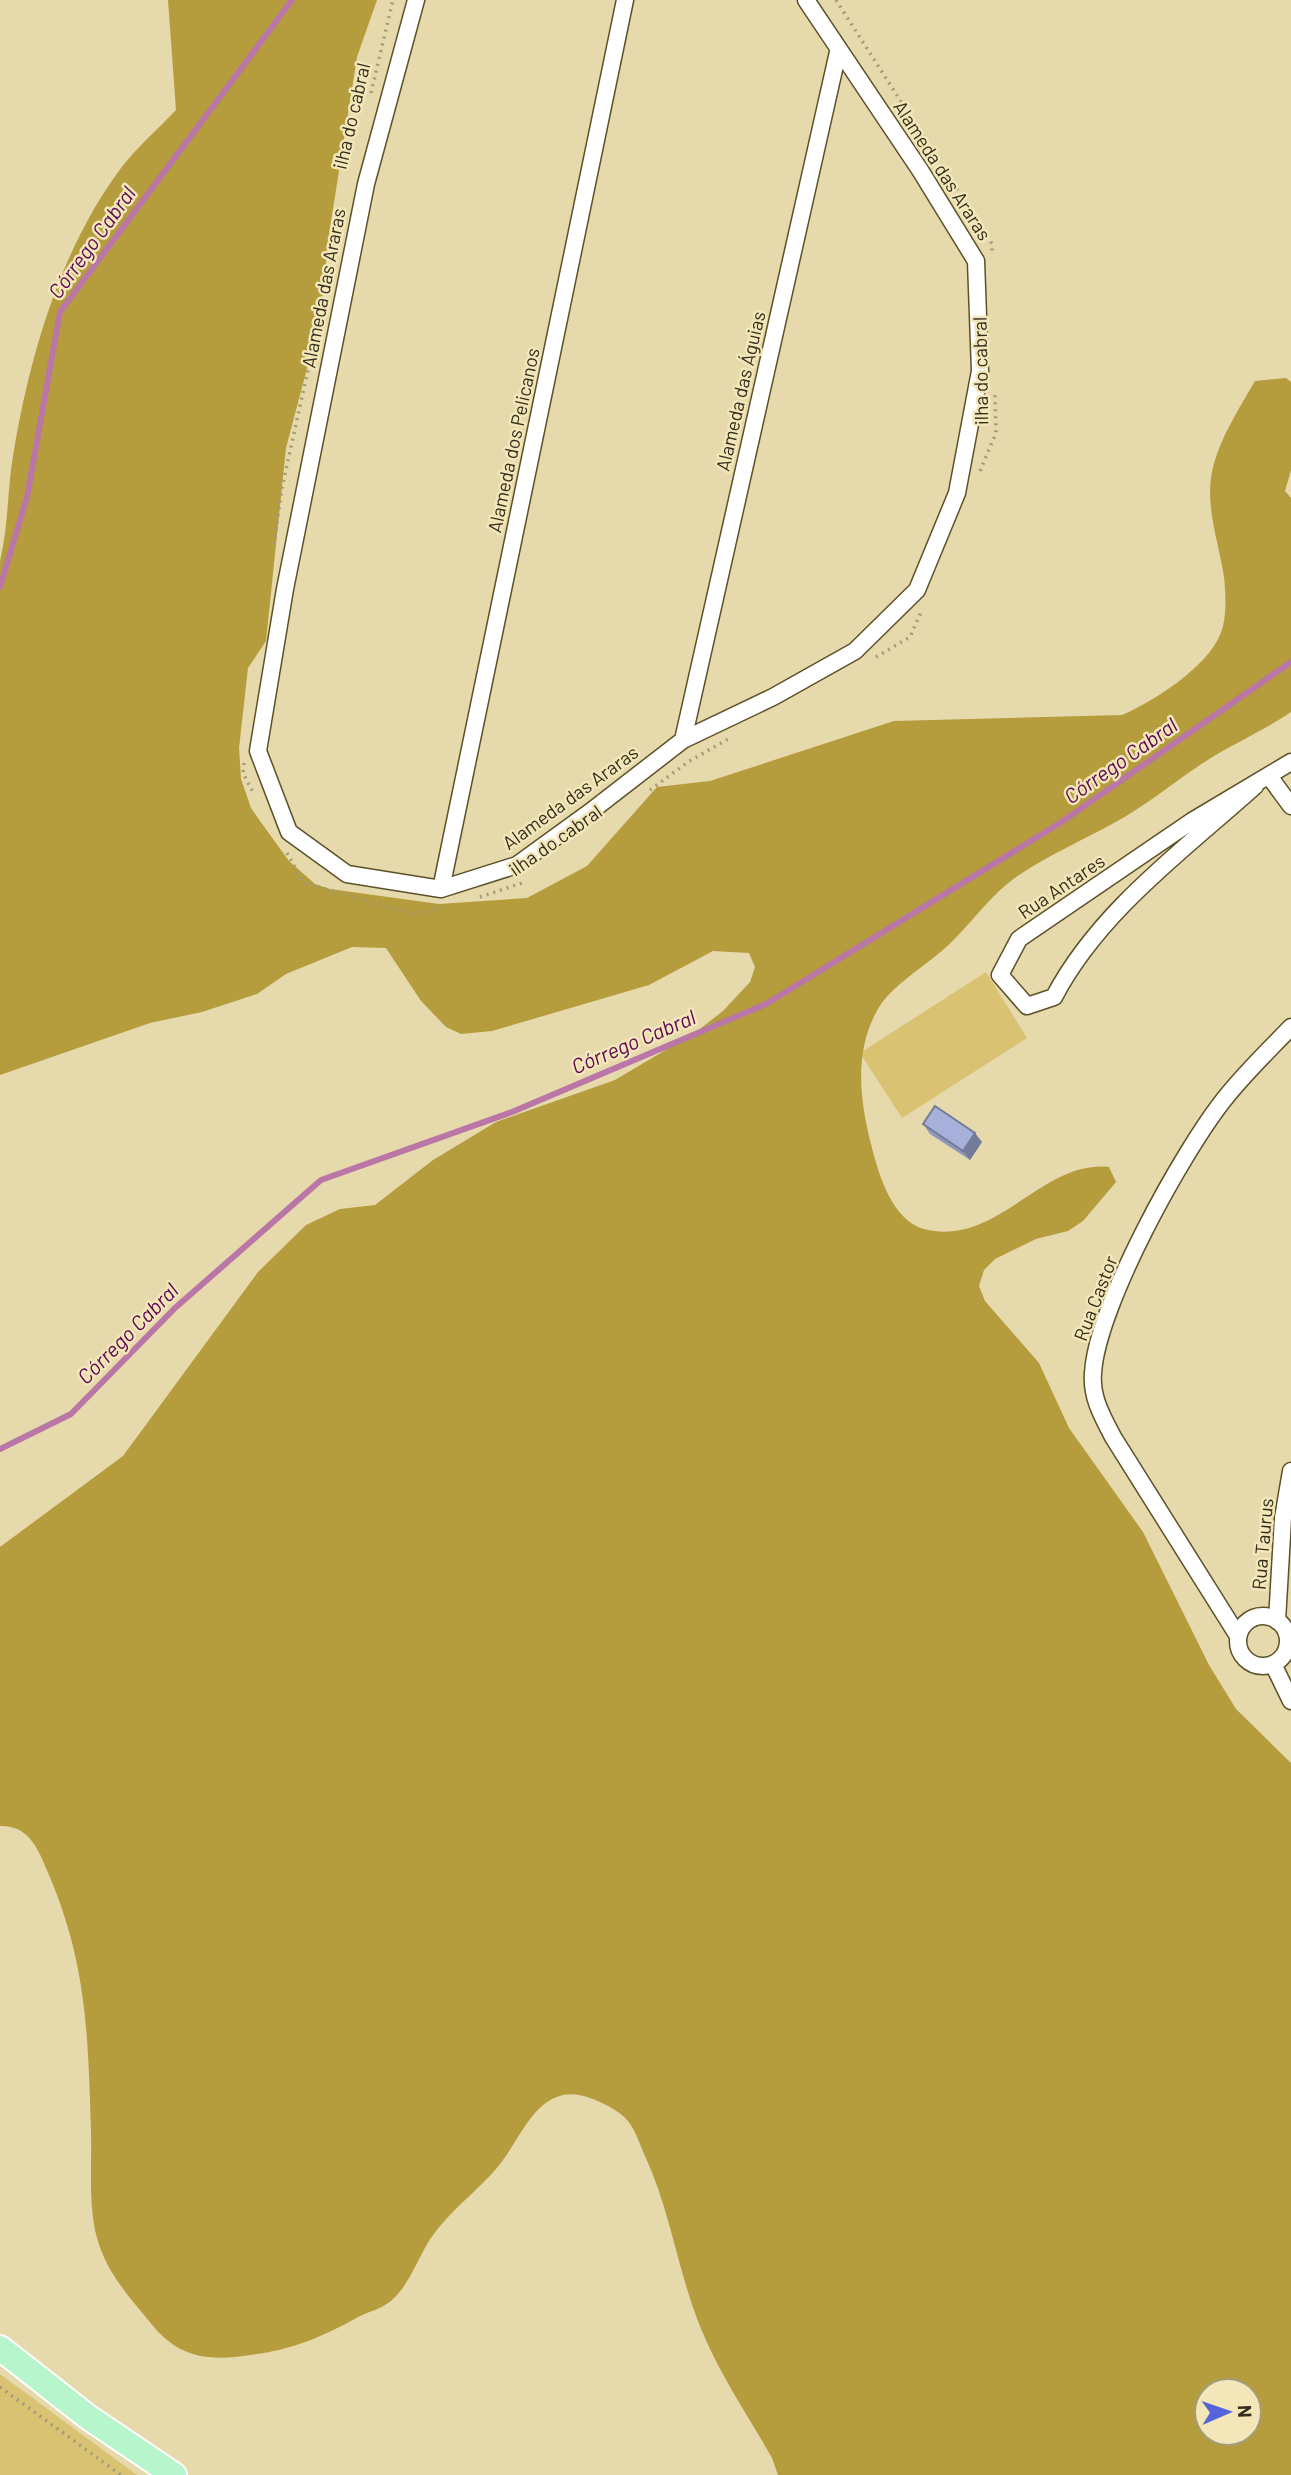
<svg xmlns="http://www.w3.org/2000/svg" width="1291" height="2475" font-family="Barlow,sans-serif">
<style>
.green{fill:#d9c271}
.forest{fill:#b59c3c;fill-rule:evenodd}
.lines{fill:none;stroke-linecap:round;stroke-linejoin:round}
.stream{stroke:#b976a7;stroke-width:6}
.street-casing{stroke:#5d5128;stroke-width:19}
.primary-casing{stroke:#fff;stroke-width:28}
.path{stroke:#a49a77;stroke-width:3.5;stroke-dasharray:2 5;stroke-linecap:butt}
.street{stroke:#fff;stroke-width:16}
.primary{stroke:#b7f5cd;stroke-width:24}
.wall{fill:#8f97bb}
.shaded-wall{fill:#747b99}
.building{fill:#a6b0da;stroke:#747b99;stroke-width:2}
.labels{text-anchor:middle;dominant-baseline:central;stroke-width:5;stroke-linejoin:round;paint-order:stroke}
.street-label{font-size:19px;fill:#332e1c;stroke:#f3e6b8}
.water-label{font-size:21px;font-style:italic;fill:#5e0754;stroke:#f3e6b8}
</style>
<rect width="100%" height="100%" fill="#e6d9ac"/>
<path class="green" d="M986,972L1027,1038L902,1118L860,1053Z
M0,2374L137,2475H0Z"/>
<path class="forest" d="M168,0H377L357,57L329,234L320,319L286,448L266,641L248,668L239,748L241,779L251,808L260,821L289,861L315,884L330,889L439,904L527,898L587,866L657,787L710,781L894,721L1122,715C1154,701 1206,668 1220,635C1227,619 1226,595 1224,577C1219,543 1205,507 1212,472C1219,439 1239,409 1255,381L1286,378L1291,382V470L1285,491L1291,498V712C1262,732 1229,745 1200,765C1170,785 1144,807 1112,824C1081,841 1049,855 1019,875C990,894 970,926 944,949C925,966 890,987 878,1009C853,1052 860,1102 872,1148C879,1175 892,1220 924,1229C997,1248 1041,1160 1109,1167L1116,1182L1083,1221L1068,1231L1036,1239L995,1259L984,1270L979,1286L985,1301L1039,1363L1069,1428L1143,1532L1209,1665L1236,1709L1291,1763V2475H778L772,2458C749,2417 720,2375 702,2331C678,2274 671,2212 645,2156C640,2145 636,2131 628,2121C620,2111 602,2102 590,2098C538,2079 523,2138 496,2169C476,2192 451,2210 433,2235C418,2256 411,2283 392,2300C382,2309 370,2311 358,2317C323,2337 291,2350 251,2355C211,2361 181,2359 154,2327C131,2299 107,2274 97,2238C88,2205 92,2165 91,2131C88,2036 87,1964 49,1875C39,1851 30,1825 0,1826V1547L123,1456L258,1272L306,1225L340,1209L375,1205L433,1160L496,1122L615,1080L696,1032L723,1011L750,982L755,967L749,953L713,951L649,985L492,1031L461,1034L446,1027L421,1001L386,948L352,947L286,974L257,994L202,1012L150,1023L0,1075V561C9,524 7,487 14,450C31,351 61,249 121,168C137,147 158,129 176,110ZM1207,2391H1249V2433H1207Z"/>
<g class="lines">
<path class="stream" d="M0,587L27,497L60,312L292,0
M0,1449L71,1414L175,1308L321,1180L512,1112L766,1004L1060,823L1291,662"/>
<defs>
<path id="street" d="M416,0L366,184L285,589L258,751L289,832L347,874L441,889L517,865L590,812L683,740L773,697L855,651L917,590L957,493L980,371L976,261L920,170L806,0
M683,740L838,52
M1269,776L1291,806
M1255,786C1184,850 1099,911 1054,997L1027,1006L1000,975L1019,939L1192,821L1291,762
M441,889L625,0
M1238 1641a25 25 0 1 1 50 0a25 25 0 1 1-50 0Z
M1277,1621L1283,1518L1291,1471
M1238,1636L1113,1437C1102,1416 1091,1397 1093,1373C1097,1306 1183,1150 1226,1097C1246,1072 1269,1050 1291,1027
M1273,1664L1291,1701"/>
<path id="primary" d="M0,2348L88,2417L174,2475"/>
</defs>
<use href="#street" class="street-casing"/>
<use href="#primary" class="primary-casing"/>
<path class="path" d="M836,0L992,244V253
M371,93L393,0
M980,471L996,433L995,394
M274,544L282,488L320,315
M876,657L910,637L922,610
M244,763L243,773L254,794
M650,790L688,762L728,739
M287,853L304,883L413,914L442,907
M480,897L522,883
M0,2387L121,2475"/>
<use href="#street" class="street"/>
<use href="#primary" class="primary"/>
</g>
<path class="wall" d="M923,1124L982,1142L970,1160L930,1134Z"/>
<path class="shaded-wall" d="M975,1133L982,1142L970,1160L963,1151Z"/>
<path class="building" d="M935,1106L975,1133L963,1151L923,1124Z"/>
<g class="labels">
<g class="street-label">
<text transform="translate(351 116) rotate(-77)">ilha do cabral</text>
<text transform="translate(943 170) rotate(57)">Alameda das Araras</text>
<text transform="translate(323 288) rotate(-79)">Alameda das Araras</text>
<text transform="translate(980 371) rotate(-91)">ilha do cabral</text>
<text transform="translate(740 391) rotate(-77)">Alameda das Águias</text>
<text transform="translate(513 440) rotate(-78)">Alameda dos Pelicanos</text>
<text transform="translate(570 797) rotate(-36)">Alameda das Araras</text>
<text transform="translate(555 840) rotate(-35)">ilha do cabral</text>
<text transform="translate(1061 886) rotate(-34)">Rua Antares</text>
<text transform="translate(1095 1298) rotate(-69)">Rua Castor</text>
<text transform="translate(1262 1544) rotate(-85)">Rua Taurus</text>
</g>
<g class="water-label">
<text transform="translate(91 242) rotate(-54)">Córrego Cabral</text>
<text transform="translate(1120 760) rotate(-35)">Córrego Cabral</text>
<text transform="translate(633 1041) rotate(-23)">Córrego Cabral</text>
<text transform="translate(127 1333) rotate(-45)">Córrego Cabral</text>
</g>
</g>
<g transform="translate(1228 2412) rotate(88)"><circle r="33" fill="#f3e6b8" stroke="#a69c7a" stroke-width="2"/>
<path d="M0-5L12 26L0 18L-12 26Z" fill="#5663da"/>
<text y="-10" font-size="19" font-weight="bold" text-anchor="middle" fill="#332e1c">N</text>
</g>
</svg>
